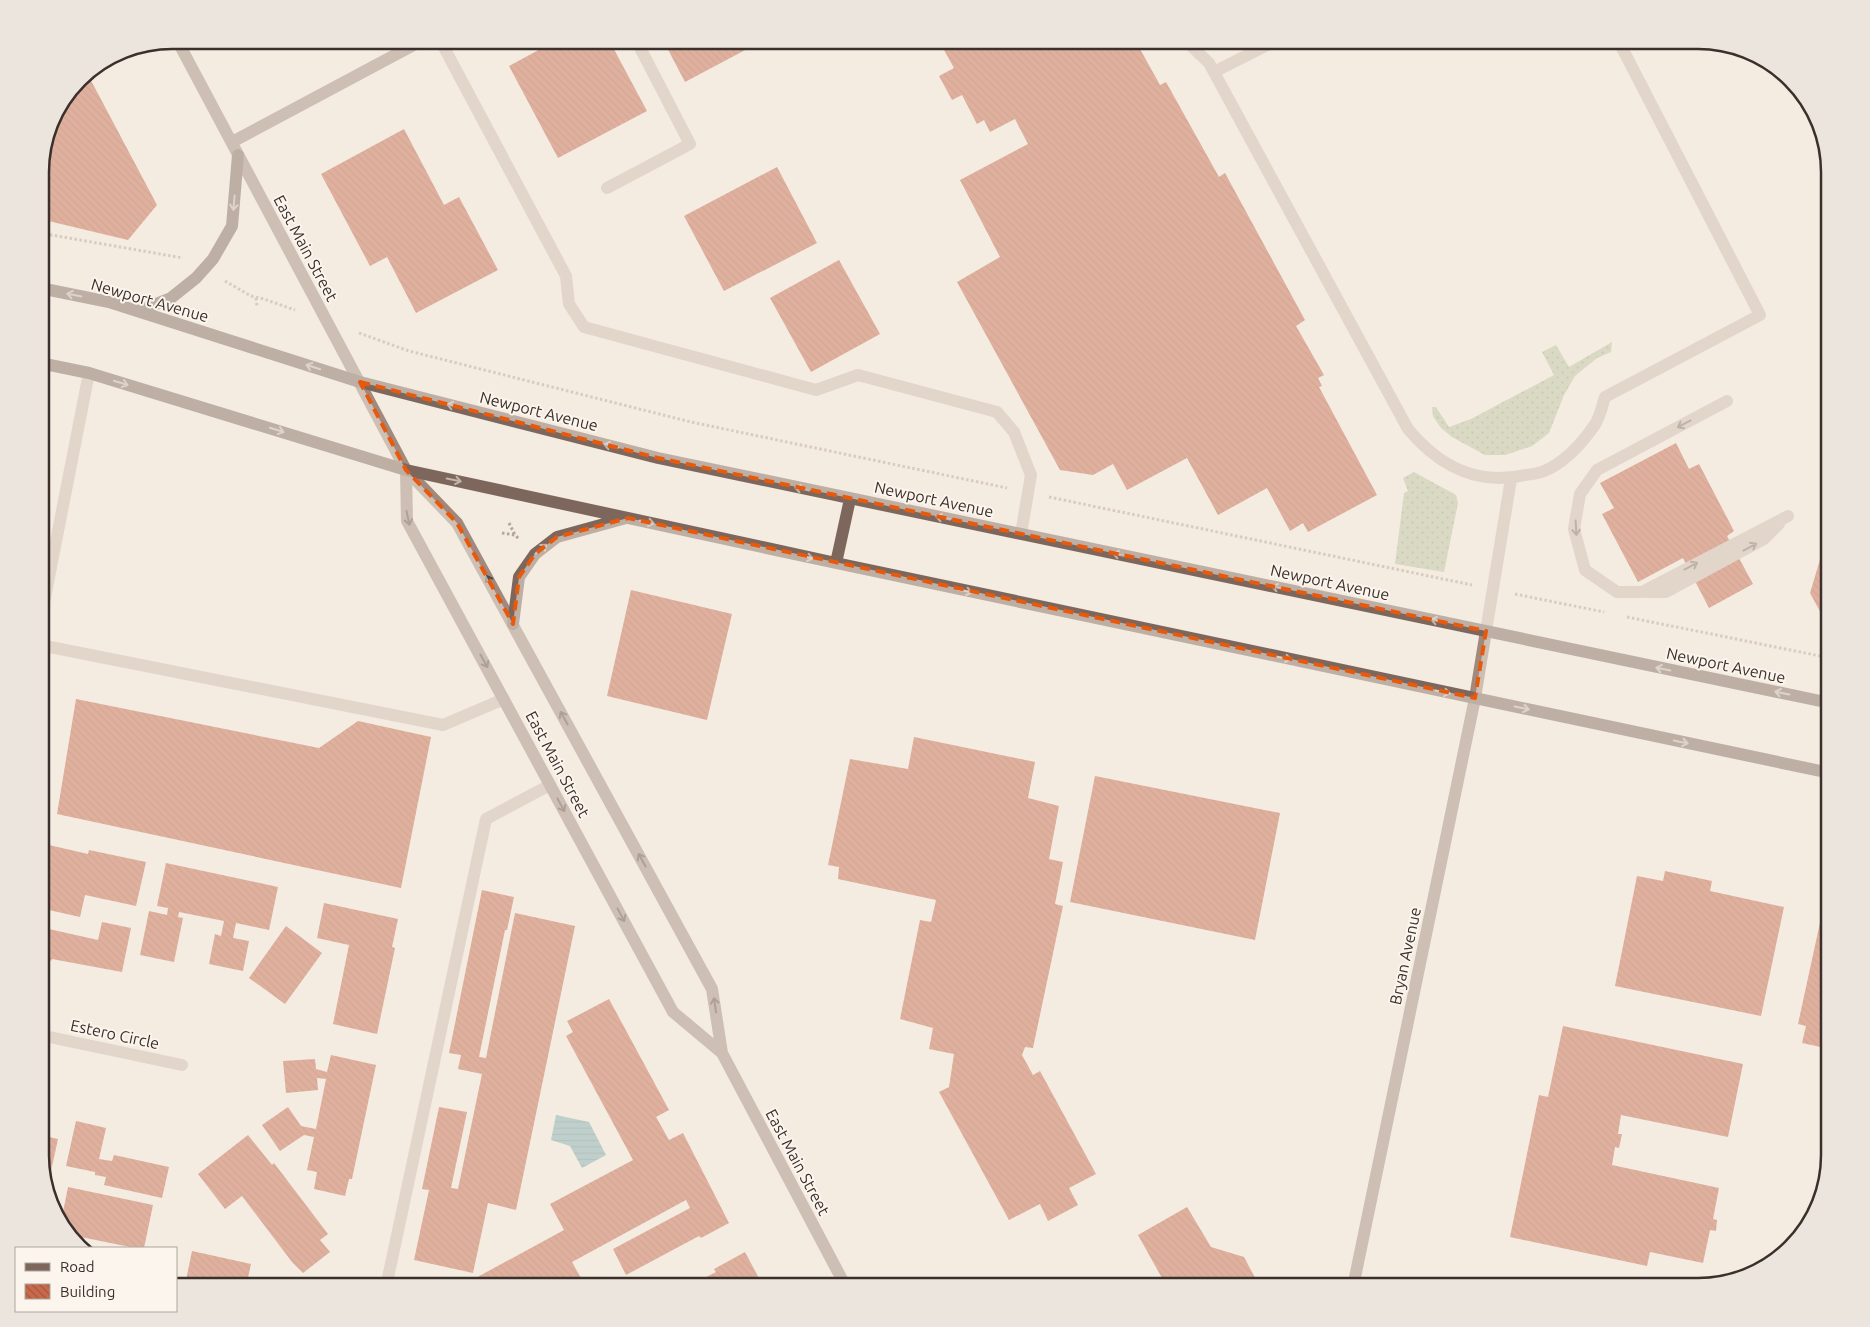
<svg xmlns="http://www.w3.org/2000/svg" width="1870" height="1327" font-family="Ubuntu,sans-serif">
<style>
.grass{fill:url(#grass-dots)}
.water{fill:url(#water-rules)}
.building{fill:url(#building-back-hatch)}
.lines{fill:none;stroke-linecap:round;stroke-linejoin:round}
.path{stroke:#b9a596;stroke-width:3;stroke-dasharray:2.5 2.5;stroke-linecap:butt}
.lane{stroke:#cdbbac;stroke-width:12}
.street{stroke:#cdbbac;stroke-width:12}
.secondary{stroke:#a18a7d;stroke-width:12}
.primary{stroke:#7d675c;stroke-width:12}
.oneway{stroke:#c2b5ac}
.oneway2{stroke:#7d6f65}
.oneway3{stroke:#544640}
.marked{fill:none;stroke:#e8590c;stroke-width:4;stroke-dasharray:10 6;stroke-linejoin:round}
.labels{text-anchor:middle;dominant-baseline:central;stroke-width:4;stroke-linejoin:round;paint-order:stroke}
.street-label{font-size:16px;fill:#3b302b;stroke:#fbf5ee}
.rim{fill:none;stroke:#3b302b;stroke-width:2.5}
</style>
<defs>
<pattern id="grass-dots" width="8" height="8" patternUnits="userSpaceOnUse" patternTransform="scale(1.25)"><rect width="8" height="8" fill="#b8c4a0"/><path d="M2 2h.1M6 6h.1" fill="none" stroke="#97a083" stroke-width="1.8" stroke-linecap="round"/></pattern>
<pattern id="water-rules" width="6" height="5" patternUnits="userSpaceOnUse" patternTransform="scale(1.25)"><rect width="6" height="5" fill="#7fb0b2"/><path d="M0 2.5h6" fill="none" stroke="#699091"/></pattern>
<pattern id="building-back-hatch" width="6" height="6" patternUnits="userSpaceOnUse" patternTransform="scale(1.25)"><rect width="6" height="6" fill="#c8694b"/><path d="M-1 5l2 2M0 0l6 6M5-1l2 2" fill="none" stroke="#a4573f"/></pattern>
</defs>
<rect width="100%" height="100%" fill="#f4ebe1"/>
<path class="grass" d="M1612,342L1611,352L1597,358L1575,376L1564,395L1549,433L1532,446L1505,455H1485L1452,437L1441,428L1433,416L1432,407H1436L1449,427L1471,419L1554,375L1542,352L1556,345L1569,367Z
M1414,472L1456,495L1458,503L1444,572L1395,564L1404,493L1408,491L1403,478Z"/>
<path class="water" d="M556,1115L589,1122L606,1155L582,1168L570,1146L551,1140Z"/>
<path class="building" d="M557,40H609L647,111L558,158L509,66Z
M663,40H764L685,82Z
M963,40H1135L1160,85L1166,82L1219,177L1225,173L1305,320L1296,326L1324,375L1318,378L1322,386L1319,387L1377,495L1308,532L1303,523L1290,531L1267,488L1218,515L1187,458L1127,490L1113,464L1093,475L1060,470L957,282L1000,257L960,180L1028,144L1015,119L990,132L984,120L977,124L962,95L952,100L939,76L954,68L944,50Z
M87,73L157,205L128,240L40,219V163L50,121L79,78Z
M404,129L444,205L459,197L498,270L416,313L387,257L370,266L321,174Z
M777,167L817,243L724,291L684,216Z
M839,260L880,334L811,372L770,298Z
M1676,443L1689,469L1699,464L1734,531L1727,536L1753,584L1709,608L1683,558L1638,582L1602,514L1614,508L1600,483Z
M1830,540V630L1810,593L1825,543Z
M631,590L732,614L707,720L607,696Z
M76,699L319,748L358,721L431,737L401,888L57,814Z
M914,737L1035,762L1028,798L1059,806L1049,859L1063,862L1055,904L1063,906L1033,1048L1025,1047L1022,1055L1033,1075L1040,1071L1096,1174L1069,1188L1078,1205L1048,1221L1040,1204L1009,1220L939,1092L949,1087L954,1054L929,1049L933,1028L900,1019L920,920L931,922L936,900L838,879L839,867L828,865L850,759L908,769Z
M1095,776L1280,813L1255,940L1070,902Z
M49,845L88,854L89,850L146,862L136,906L85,895L80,917L40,908V887Z
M166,863L278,887L269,930L236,923L233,938L249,941L243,971L209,964L215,934L221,936L224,921L179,912L178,917L183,918L174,962L140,955L149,911L167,915L168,908L157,906Z
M1665,871L1712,881L1710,891L1784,907L1761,1016L1615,986L1637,876L1663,881Z
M482,890L514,897L507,930H505L479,1057L486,1058L515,913L575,926L516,1210L488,1203L473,1273L414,1260L429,1190L422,1189L439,1107L467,1112L451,1188L458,1189L482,1074L458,1069L461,1055L449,1053Z
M324,903L398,919L392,947L395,948L377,1034L333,1024L349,945L317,938Z
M1821,918L1830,920V1049L1802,1043L1806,1026L1798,1024Z
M102,922L131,928L122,972L52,959L51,961L40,959V927L98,940Z
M286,926L322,953L285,1004L249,978Z
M609,999L669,1110L656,1117L669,1140L683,1133L729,1223L701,1238L699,1236L626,1275L613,1249L690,1208L686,1200L572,1262L586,1287H459L564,1230L550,1204L633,1160L566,1036L573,1032L567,1021Z
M1563,1026L1743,1064L1728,1137L1621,1115L1618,1134H1622L1619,1148L1615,1147L1612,1165L1719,1188L1713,1219L1717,1220L1716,1231L1710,1230L1703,1263L1650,1252L1647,1266L1510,1237L1539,1095L1548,1097Z
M331,1055L376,1065L352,1179H349L345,1196L314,1189L317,1172L307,1170L314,1137L304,1135L280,1151L262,1125L288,1107L301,1126L316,1129L326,1079L317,1078L318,1090L286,1093L283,1061L315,1059L316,1069L327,1072Z
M76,1121L106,1128L99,1159L112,1161L114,1155L169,1167L162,1198L104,1185L106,1177L95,1175V1172L66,1166Z
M40,1135L58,1139L51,1171L42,1169Z
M248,1135L272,1165L274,1163L328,1234L320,1240L330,1252L303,1273L292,1262L242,1196L225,1209L198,1174Z
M68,1187L153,1205L144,1248H135L71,1235L61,1222Z
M1187,1207L1211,1247L1244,1257L1260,1287H1167L1138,1235Z
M192,1251L251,1264L246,1287H195L185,1285Z
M745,1252L762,1284L756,1287H687L716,1272L714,1269Z"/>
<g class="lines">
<path class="path" d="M40,233L183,258
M225,281L251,296L264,299L295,310
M256,298L257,307
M359,333L409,351L691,422L1007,488
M1049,497L1472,585
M509,523L515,535
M502,533L515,535L519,539
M1515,594L1604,612
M1627,617L1830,658"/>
<path class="lane" d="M440,40L566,276L569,304L584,327L816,390L858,375L997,412L1014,432L1031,475L1021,534
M1185,40L1209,63L1408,429C1439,466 1476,486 1525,475C1531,474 1538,474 1544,471C1564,463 1582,443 1594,426C1600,418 1602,406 1605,397L1760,315L1618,40
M1214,72L1277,40
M607,188L690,144L636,40
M1727,401L1597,470L1580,494L1574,529L1585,570L1617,592H1642L1788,516
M1646,592H1666L1764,539L1779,524
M1486,631L1511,479
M40,645L443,725L504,699
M386,1287L486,819L550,785"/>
<path class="street" d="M40,623L89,373
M40,1035L182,1065"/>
<path class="secondary" d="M177,40L406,470L457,523L712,989L722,1053L846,1287
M232,142L423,40
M406,470L407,521L673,1012L722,1053
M1353,1287L1475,698L1486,631"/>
<path class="primary" d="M40,288L109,302L360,382L658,458L1830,703
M138,311L171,298L196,278L213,259L232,226L238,155
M40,363L89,373L406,470L836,563L1830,773
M836,563L850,499
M513,624L519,577L535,554L557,537L626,518"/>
</g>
<defs><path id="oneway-shaft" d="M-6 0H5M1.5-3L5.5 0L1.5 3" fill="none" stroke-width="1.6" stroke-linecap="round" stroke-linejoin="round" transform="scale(1.25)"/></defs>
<g class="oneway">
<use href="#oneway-shaft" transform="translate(234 203) rotate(95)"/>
<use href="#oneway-shaft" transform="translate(74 295) rotate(-169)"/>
<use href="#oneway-shaft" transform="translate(313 367) rotate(-162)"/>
<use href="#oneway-shaft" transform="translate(121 383) rotate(17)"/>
<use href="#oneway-shaft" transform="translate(454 406) rotate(-166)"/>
<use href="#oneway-shaft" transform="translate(277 430) rotate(17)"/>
<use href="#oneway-shaft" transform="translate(611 446) rotate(-166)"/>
<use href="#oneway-shaft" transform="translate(454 480) rotate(12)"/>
<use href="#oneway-shaft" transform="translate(802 489) rotate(-168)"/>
<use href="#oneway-shaft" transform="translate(943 518) rotate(-168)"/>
<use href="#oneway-shaft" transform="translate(647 522) rotate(12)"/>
<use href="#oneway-shaft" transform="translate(541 549) rotate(-39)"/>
<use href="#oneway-shaft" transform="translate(1120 555) rotate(-168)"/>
<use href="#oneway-shaft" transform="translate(806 557) rotate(12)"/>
<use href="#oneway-shaft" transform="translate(1279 588) rotate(-168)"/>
<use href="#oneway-shaft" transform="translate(965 591) rotate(12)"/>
<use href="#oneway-shaft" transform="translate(1438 621) rotate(-168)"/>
<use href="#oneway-shaft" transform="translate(1284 658) rotate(12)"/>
<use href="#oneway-shaft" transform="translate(1663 669) rotate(-168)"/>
<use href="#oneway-shaft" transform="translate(1443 692) rotate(12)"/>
<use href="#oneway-shaft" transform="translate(1782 693) rotate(-168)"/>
<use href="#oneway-shaft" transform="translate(1522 708) rotate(12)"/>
<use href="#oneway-shaft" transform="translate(1681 742) rotate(12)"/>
</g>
<g class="oneway2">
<use href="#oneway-shaft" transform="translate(1684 424) rotate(152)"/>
<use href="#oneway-shaft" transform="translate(1576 528) rotate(87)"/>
<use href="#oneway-shaft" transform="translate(1750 547) rotate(-28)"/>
<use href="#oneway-shaft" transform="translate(1691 566) rotate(-28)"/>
</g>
<g class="oneway3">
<use href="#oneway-shaft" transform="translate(408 518) rotate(78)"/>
<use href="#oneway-shaft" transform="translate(490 582) rotate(-119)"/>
<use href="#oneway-shaft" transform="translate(484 661) rotate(61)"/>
<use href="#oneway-shaft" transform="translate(564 718) rotate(-119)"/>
<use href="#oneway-shaft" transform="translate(561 805) rotate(62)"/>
<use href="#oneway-shaft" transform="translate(642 860) rotate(-119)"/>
<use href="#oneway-shaft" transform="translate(621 915) rotate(62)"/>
<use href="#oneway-shaft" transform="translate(715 1005) rotate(-98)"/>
</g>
<path d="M0 0H1870V1327H0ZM360,382L658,458L1486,631L1475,698L628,518L557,537L535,554L519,577L513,624L457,523L406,470Z" fill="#f4ebe1" fill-opacity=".55" fill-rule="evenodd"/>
<path class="marked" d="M360,382L658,458L1486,631L1475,698L628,518L557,537L535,554L519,577L513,624L457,523L406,470Z"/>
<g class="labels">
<g class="street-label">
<text transform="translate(306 248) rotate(62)">East Main Street</text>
<text transform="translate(150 300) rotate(16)">Newport Avenue</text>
<text transform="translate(539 411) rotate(14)">Newport Avenue</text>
<text transform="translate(934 499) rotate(12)">Newport Avenue</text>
<text transform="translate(1330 582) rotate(12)">Newport Avenue</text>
<text transform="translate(1726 665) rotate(12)">Newport Avenue</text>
<text transform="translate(558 764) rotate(62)">East Main Street</text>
<text transform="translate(1405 956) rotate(-78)">Bryan Avenue</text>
<text transform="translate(115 1034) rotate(12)">Estero Circle</text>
<text transform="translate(798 1162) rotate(62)">East Main Street</text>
</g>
</g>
<path d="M0 0H1870V1327H0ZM172 49H1698A123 123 0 0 1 1821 172V1155A123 123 0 0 1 1698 1278H172A123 123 0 0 1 49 1155V172A123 123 0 0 1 172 49Z" fill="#ece5de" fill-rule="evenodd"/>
<path class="rim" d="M172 49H1698A123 123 0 0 1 1821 172V1155A123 123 0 0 1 1698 1278H172A123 123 0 0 1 49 1155V172A123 123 0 0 1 172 49Z"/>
<rect x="15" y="1247" width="162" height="65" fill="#fbf5ee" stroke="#aea6a0"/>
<rect x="25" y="1263" width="25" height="8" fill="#7d675c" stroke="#aea6a0"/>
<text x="60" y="1272" font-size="15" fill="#3b302b">Road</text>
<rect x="25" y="1284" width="25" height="15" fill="url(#building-back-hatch)" stroke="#aea6a0"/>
<text x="60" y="1297" font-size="15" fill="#3b302b">Building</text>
</svg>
